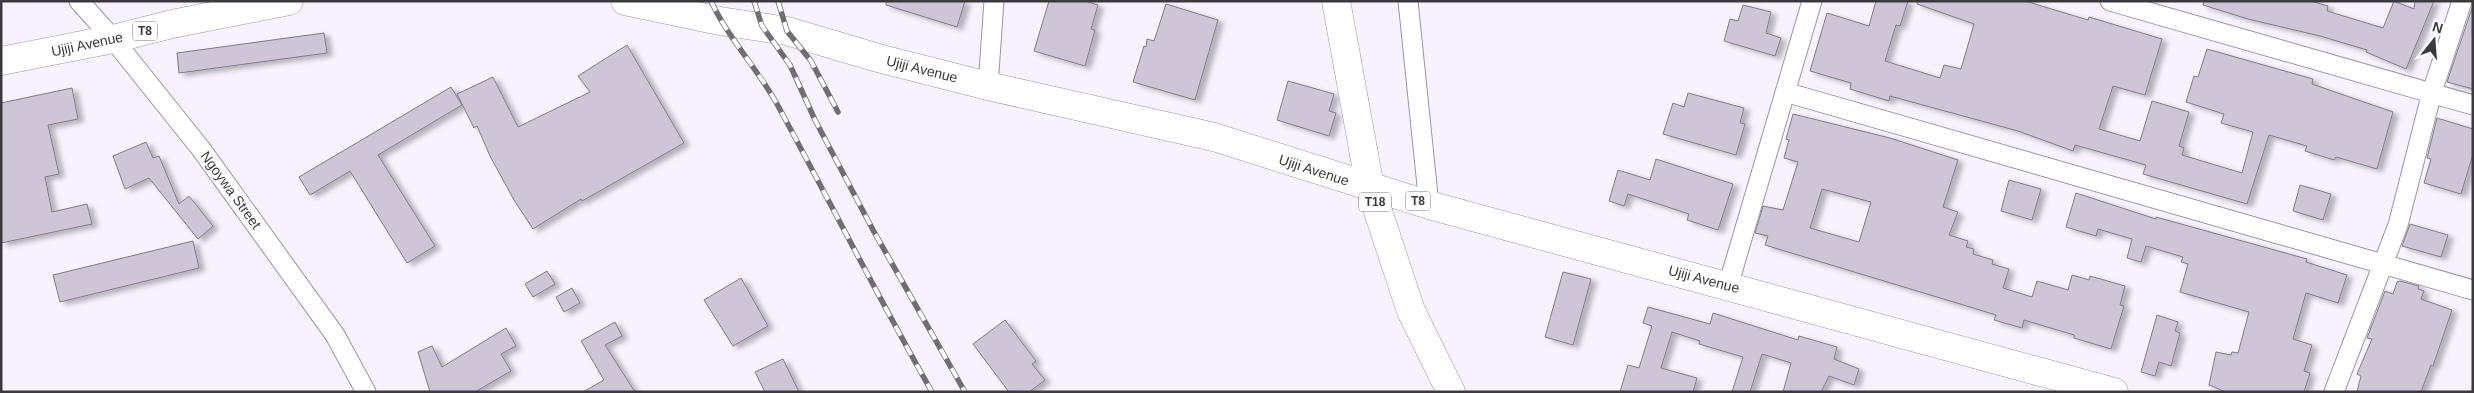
<svg xmlns="http://www.w3.org/2000/svg" width="2474" height="393" font-family="Arial,sans-serif">
<style>
.building{fill:#cec6d7;stroke:#817a89;fill-rule:evenodd;filter:url(#shadow)}
.lines{fill:none;stroke-linecap:round;stroke-linejoin:round}
.street-casing{stroke:#9c94a4;stroke-width:21}
.highway-casing{stroke:#9c94a4;stroke-width:29}
.street{stroke:#fff;stroke-width:19}
.highway{stroke:#fff;stroke-width:28}
.rail-casing{stroke:#706d74;stroke-width:5.5}
.rail{stroke:#fff;stroke-width:4;stroke-dasharray:11;stroke-linecap:butt}
.labels{text-anchor:middle;dominant-baseline:central;stroke-width:4;stroke-linejoin:round;paint-order:stroke}
.shield{fill:#fff;stroke:#767478;stroke-width:1}
.shield-label{font-size:12px;font-weight:bold;fill:#3b383e}
.street-label{font-size:14px;fill:#3b383e;stroke:#fff}
</style>
<defs>
<filter id="shadow"><feDropShadow dx="5.5" dy="3" stdDeviation="2.5" flood-color="#0004"/></filter>
</defs>
<rect width="100%" height="100%" fill="#f7f2fd"/>
<path class="building" d="M886,1H965L957,27L886,5Z
M1049,1H1085L1098,5L1091,29L1095,30L1085,66L1034,51Z
M1876,1H1908L1900,26L1896,25L1885,61L1940,78L1944,65L1961,69L1974,24L1917,4V1H2025L2088,20L2089,17L2162,39L2145,95L2113,86L2099,129L2140,141L2152,101L2189,112L2179,146L2184,148L2182,155L2242,173L2253,132L2221,123L2224,114L2186,102L2194,76L2198,77L2207,49L2313,79L2312,84L2393,112L2377,169L2336,157L2334,160L2305,151L2307,146L2269,135L2247,204L2143,174L2146,165L2075,145L2073,151L2018,131L1890,96L1889,101L1850,89L1851,83L1810,71L1827,13L1869,26Z
M2204,1H2311L2328,6L2327,11L2383,28L2394,1L2414,9L2415,1H2434L2406,69L2366,52L2367,50L2320,36L2248,19L2203,5Z
M1166,4L1218,20L1195,100L1133,82L1144,46L1146,47L1147,39L1154,41Z
M1743,5L1771,12L1766,33L1781,38L1775,56L1724,41L1730,19L1738,21Z
M2472,8H2473V89L2447,82Z
M324,33L327,53L179,73L177,53Z
M627,45L684,143L582,201L581,199L533,229L514,200L490,156L477,126L474,128L457,94L493,77L518,127L590,92L578,76Z
M1288,81L1334,94L1329,111L1336,113L1329,136L1277,120Z
M451,87L462,105L378,155L435,246L407,263L350,171L310,195L299,177Z
M72,88L78,119L48,125L59,174L45,177L52,212L87,204L92,224L1,243V103Z
M1688,93L1744,108L1740,123L1745,124L1736,155L1663,134L1673,103L1684,107Z
M1793,114L1890,138L1958,160L1943,207L1958,212L1949,235L1968,241L1966,247L1974,249L1973,254L1993,260L1992,264L2009,269L2003,288L2032,297L2037,281L2068,290L2072,275L2089,280L2090,276L2125,286L2120,305L2124,306L2111,349L2074,338V335L2024,320L2022,328L1994,320L1996,315L1970,307L1765,245L1768,236L1755,233L1763,206L1783,210L1798,162L1784,158L1789,140L1786,139ZM1822,189L1871,202L1859,242L1810,228Z
M2437,118L2473,129V154L2461,194L2424,183L2431,159L2427,158Z
M146,142L153,158L159,156L179,204L189,196L213,226L198,239L149,178L125,189L113,156Z
M1656,159L1733,184L1718,230L1687,220L1689,214L1628,194L1624,206L1609,201L1618,170L1650,180Z
M2009,180L2041,189L2032,220L2001,211Z
M2300,185L2331,194L2323,220L2293,211Z
M2076,193L2156,219V217L2307,259L2306,262L2347,275L2338,303L2306,293L2293,339L2312,345L2304,371L2310,373L2304,392H2226L2209,385L2216,352L2231,355L2232,352L2238,353L2249,312L2180,292L2188,264L2181,262L2183,257L2146,246L2141,262L2127,258L2132,239L2098,229L2096,236L2066,227Z
M2410,224L2448,235L2441,257L2402,246Z
M193,241L199,268L60,302L53,275Z
M547,271L555,284L533,297L525,284Z
M1563,272L1591,279L1573,345L1545,337Z
M741,278L768,326L733,346L704,300Z
M2400,281L2419,286L2418,289L2424,291L2421,299L2452,310L2433,366L2431,365L2421,392H2357L2361,376L2357,374L2372,339L2367,338L2385,291L2393,294L2397,282Z
M572,288L580,303L564,312L556,297Z
M1648,307L1710,324L1713,313L1798,340L1799,336L1837,347L1834,359L1859,369L1854,385L1829,376L1821,392H1783L1791,363L1762,354L1750,392H1732L1743,357L1699,344L1700,341L1672,332L1661,368L1697,378L1693,392H1620L1628,365L1639,368L1652,326L1643,323Z
M2157,315L2178,322L2175,331L2180,333L2171,366L2159,362L2155,376L2141,372Z
M1005,320L1036,361L1032,364L1045,380L1029,392H1009L973,344Z
M615,322L622,336L605,345L635,392H583L604,380L581,341Z
M506,328L516,346L501,354L511,371L475,392H430L418,352L432,346L442,367Z
M783,359L799,392H765L755,372Z"/>
<g class="lines">
<defs>
<path id="street" d="M79,1L113,39L201,149L335,335L366,392
M1408,1L1429,205
M2110,1L2473,105
M988,86L994,1
M1785,92L2473,290
M1728,286L1812,1
M2334,392L2398,225L2432,92L2462,1"/>
<path id="highway" d="M625,1L720,21L787,31L878,58L988,86L1214,137L1429,205L2114,392
M1336,1L1370,187L1411,311L1451,392
M1,61L113,39L172,24L289,1"/>
</defs>
<use href="#street" class="street-casing"/>
<use href="#highway" class="highway-casing"/>
<use href="#street" class="street"/>
<use href="#highway" class="highway"/>
<defs>
<path id="rail" d="M711,1C728,38 757,68 777,104C829,200 878,297 932,392
M754,1L762,26L790,65L815,120L873,230L965,392
M778,1L787,31L811,61L838,112"/>
</defs>
<use href="#rail" class="rail-casing"/>
<use href="#rail" class="rail"/>
</g>
<g class="labels">
<g class="shield">
<rect x="132.5" y="21.5" width="25" height="19" rx="4"/>
<rect x="1405.5" y="191.5" width="25" height="19" rx="4"/>
<rect x="1359" y="192.5" width="32" height="19" rx="4"/>
</g>
<g class="shield-label">
<text x="145" y="31">T8</text>
<text x="1418" y="201">T8</text>
<text x="1375" y="202">T18</text>
</g>
<g class="street-label">
<text transform="translate(87 44) rotate(-12)">Ujiji Avenue</text>
<text transform="translate(922 69) rotate(14)">Ujiji Avenue</text>
<text transform="translate(1314 170) rotate(18)">Ujiji Avenue</text>
<text transform="translate(231 190) rotate(54)">Ngoywa Street</text>
<text transform="translate(1704 279) rotate(15)">Ujiji Avenue</text>
</g>
</g>
<rect width="2474" height="393" fill="none" stroke="#3b383e" stroke-width="5"/>
<g transform="translate(2434 40) rotate(17)" stroke="#ffffff" stroke-width="4" paint-order="stroke">
<path d="M0-4L9 19L0 12L-9 19Z" fill="#3b383e"/>
<text y="-8" font-size="14" font-weight="bold" text-anchor="middle" fill="#3b383e">N</text>
</g>
</svg>
